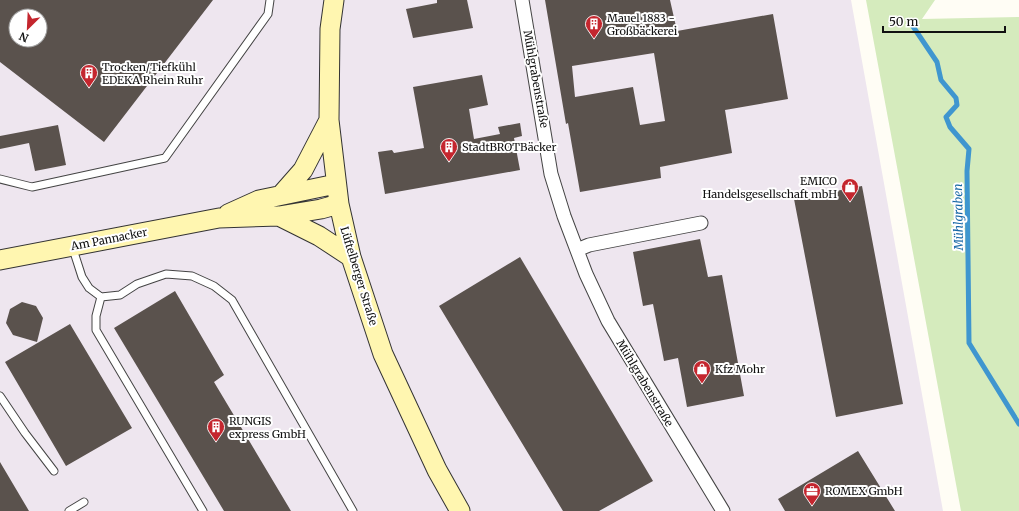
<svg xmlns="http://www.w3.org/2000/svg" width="1019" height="511" font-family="Merriweather,serif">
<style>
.industrial{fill:#eee6ef;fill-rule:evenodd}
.green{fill:#d5ebbd}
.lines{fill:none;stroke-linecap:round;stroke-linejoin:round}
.stream{stroke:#3f96cf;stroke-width:5}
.building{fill:#5a524d;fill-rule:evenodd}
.service-casing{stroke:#444;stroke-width:9}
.minor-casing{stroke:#444;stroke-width:15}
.secondary-casing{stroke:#333;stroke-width:21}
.service{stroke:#fff;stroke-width:7}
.minor{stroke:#fff;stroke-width:13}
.secondary{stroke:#fff6b0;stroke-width:19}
.labels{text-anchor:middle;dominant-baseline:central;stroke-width:4;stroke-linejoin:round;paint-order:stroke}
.poi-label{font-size:11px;fill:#111;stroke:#fff;text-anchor:start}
.street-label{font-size:11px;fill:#111;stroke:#fff}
.water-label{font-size:12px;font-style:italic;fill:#1768a6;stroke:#fff}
</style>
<rect width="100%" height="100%" fill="#fffdf5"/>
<path class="industrial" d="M0,0H851L943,511H0ZM16,16H40V40H16Z"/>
<path class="green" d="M866,0H935L922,19L1019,17V511H961Z"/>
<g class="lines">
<path class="stream" d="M910,22L937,62L941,80L956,98L957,105L946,117L950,127L969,149L967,171L969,343L1019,424"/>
</g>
<path class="building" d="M0,0H213L104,142L0,62ZM16,16H40V40H16Z
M437,0H467L473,28L413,38L406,9L437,3Z
M545,0H670L677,31L773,14L788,99L725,110L732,153L660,167L661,178L580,192L568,123L566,124ZM654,53L665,121L640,125L633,87L575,97L572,66Z
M482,75L488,105L469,109L474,139L500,134L498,127L520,123L522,136L514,138L520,170L385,194L378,152L392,150L394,153L424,148L413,87Z
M58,125L66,165L35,171L29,143L0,149V136Z
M862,186L903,404L836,417L794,199Z
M700,239L708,277L722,275L744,396L687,407L678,358L664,361L653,304L643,306L633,252Z
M520,257L653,481L599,511H563L439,306Z
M175,291L224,375L214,382L291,511H224L114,328Z
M22,302L36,306L43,318L37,342L13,335L6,323L10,309Z
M70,324L132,428L66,466L5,362Z
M858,451L895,511H785L778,499Z
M0,462L29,511H0Z"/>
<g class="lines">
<defs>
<path id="service" d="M0,179L32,187L165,158L268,14L270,0
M72,246L82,277L89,288L101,297L120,295L137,284L166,274L192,276L214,286L232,300L353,511
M101,297L96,316V330L203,511
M0,396L25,433L54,471
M69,511L84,502"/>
<path id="minor" d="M522,0L551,174L564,216L586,274L608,321L723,511
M577,250L589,245L701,223"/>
<path id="secondary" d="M334,0L330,29L329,120L339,204L351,257L383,354L437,470L460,511
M281,195L303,170L329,120
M228,214L259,200L336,184
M279,216L319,236L351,257
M0,260L219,218L279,216L321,209L339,204"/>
</defs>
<use href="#service" class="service-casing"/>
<use href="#minor" class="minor-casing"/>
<use href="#secondary" class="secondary-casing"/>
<use href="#service" class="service"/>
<use href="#minor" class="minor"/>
<use href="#secondary" class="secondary"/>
</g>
<defs>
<symbol id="building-pin" viewBox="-11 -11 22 30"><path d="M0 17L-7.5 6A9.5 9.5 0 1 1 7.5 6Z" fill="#c4262e" stroke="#fff"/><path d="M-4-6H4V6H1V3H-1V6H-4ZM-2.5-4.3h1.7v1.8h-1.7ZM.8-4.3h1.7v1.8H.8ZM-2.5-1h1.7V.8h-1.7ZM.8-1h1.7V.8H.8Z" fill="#fff"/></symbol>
<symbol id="shop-pin" viewBox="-11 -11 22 30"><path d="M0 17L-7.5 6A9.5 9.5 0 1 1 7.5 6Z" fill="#c4262e" stroke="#fff"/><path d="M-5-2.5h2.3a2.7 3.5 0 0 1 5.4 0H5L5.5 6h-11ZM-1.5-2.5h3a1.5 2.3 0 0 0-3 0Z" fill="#fff"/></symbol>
<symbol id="office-pin" viewBox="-11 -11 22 30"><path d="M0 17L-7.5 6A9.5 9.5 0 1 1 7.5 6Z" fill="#c4262e" stroke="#fff"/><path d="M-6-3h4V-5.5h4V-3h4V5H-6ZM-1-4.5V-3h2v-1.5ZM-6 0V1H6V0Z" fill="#fff"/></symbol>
</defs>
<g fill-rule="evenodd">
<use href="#building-pin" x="584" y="14" width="20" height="27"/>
<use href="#building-pin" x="79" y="63" width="20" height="27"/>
<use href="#building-pin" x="439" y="137" width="20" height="27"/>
<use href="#shop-pin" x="840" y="177" width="20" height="27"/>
<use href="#shop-pin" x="692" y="359" width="20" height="27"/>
<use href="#building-pin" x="206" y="417" width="20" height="27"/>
<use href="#office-pin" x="802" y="481" width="20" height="27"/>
</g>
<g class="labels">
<g class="poi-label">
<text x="607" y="18">Mauel 1883 -<tspan x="607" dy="13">Großbäckerei</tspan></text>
<text x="102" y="67">Trocken/Tiefkühl<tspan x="102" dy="13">EDEKA Rhein Ruhr</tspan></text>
<text x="462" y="147">StadtBROTBäcker</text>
<text x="837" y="181" text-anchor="end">EMICO<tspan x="837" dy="13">Handelsgesellschaft mbH</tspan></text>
<text x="715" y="369">Kfz Mohr</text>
<text x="229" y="421">RUNGIS<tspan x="229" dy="13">express GmbH</tspan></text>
<text x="825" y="491">ROMEX GmbH</text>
</g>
<g class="street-label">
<text transform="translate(536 79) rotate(80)">Mühlgrabenstraße</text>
<text transform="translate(109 239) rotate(-11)">Am Pannacker</text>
<text transform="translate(359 276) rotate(73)">Lüftelberger Straße</text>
<text transform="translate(645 383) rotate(59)">Mühlgrabenstraße</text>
</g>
<g class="water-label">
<text transform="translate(958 217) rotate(-91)">Mühlgraben</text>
</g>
</g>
<g transform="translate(28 28) rotate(204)"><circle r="19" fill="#ffffff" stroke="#a0a0a0"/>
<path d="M0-3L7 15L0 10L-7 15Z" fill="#c4262e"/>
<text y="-6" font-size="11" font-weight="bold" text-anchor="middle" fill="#111111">N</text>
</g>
<path d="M883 26v6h122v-6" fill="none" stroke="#111111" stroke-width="2"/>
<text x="889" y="26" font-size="12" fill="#111111" stroke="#ffffff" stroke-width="3" paint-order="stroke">50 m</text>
</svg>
